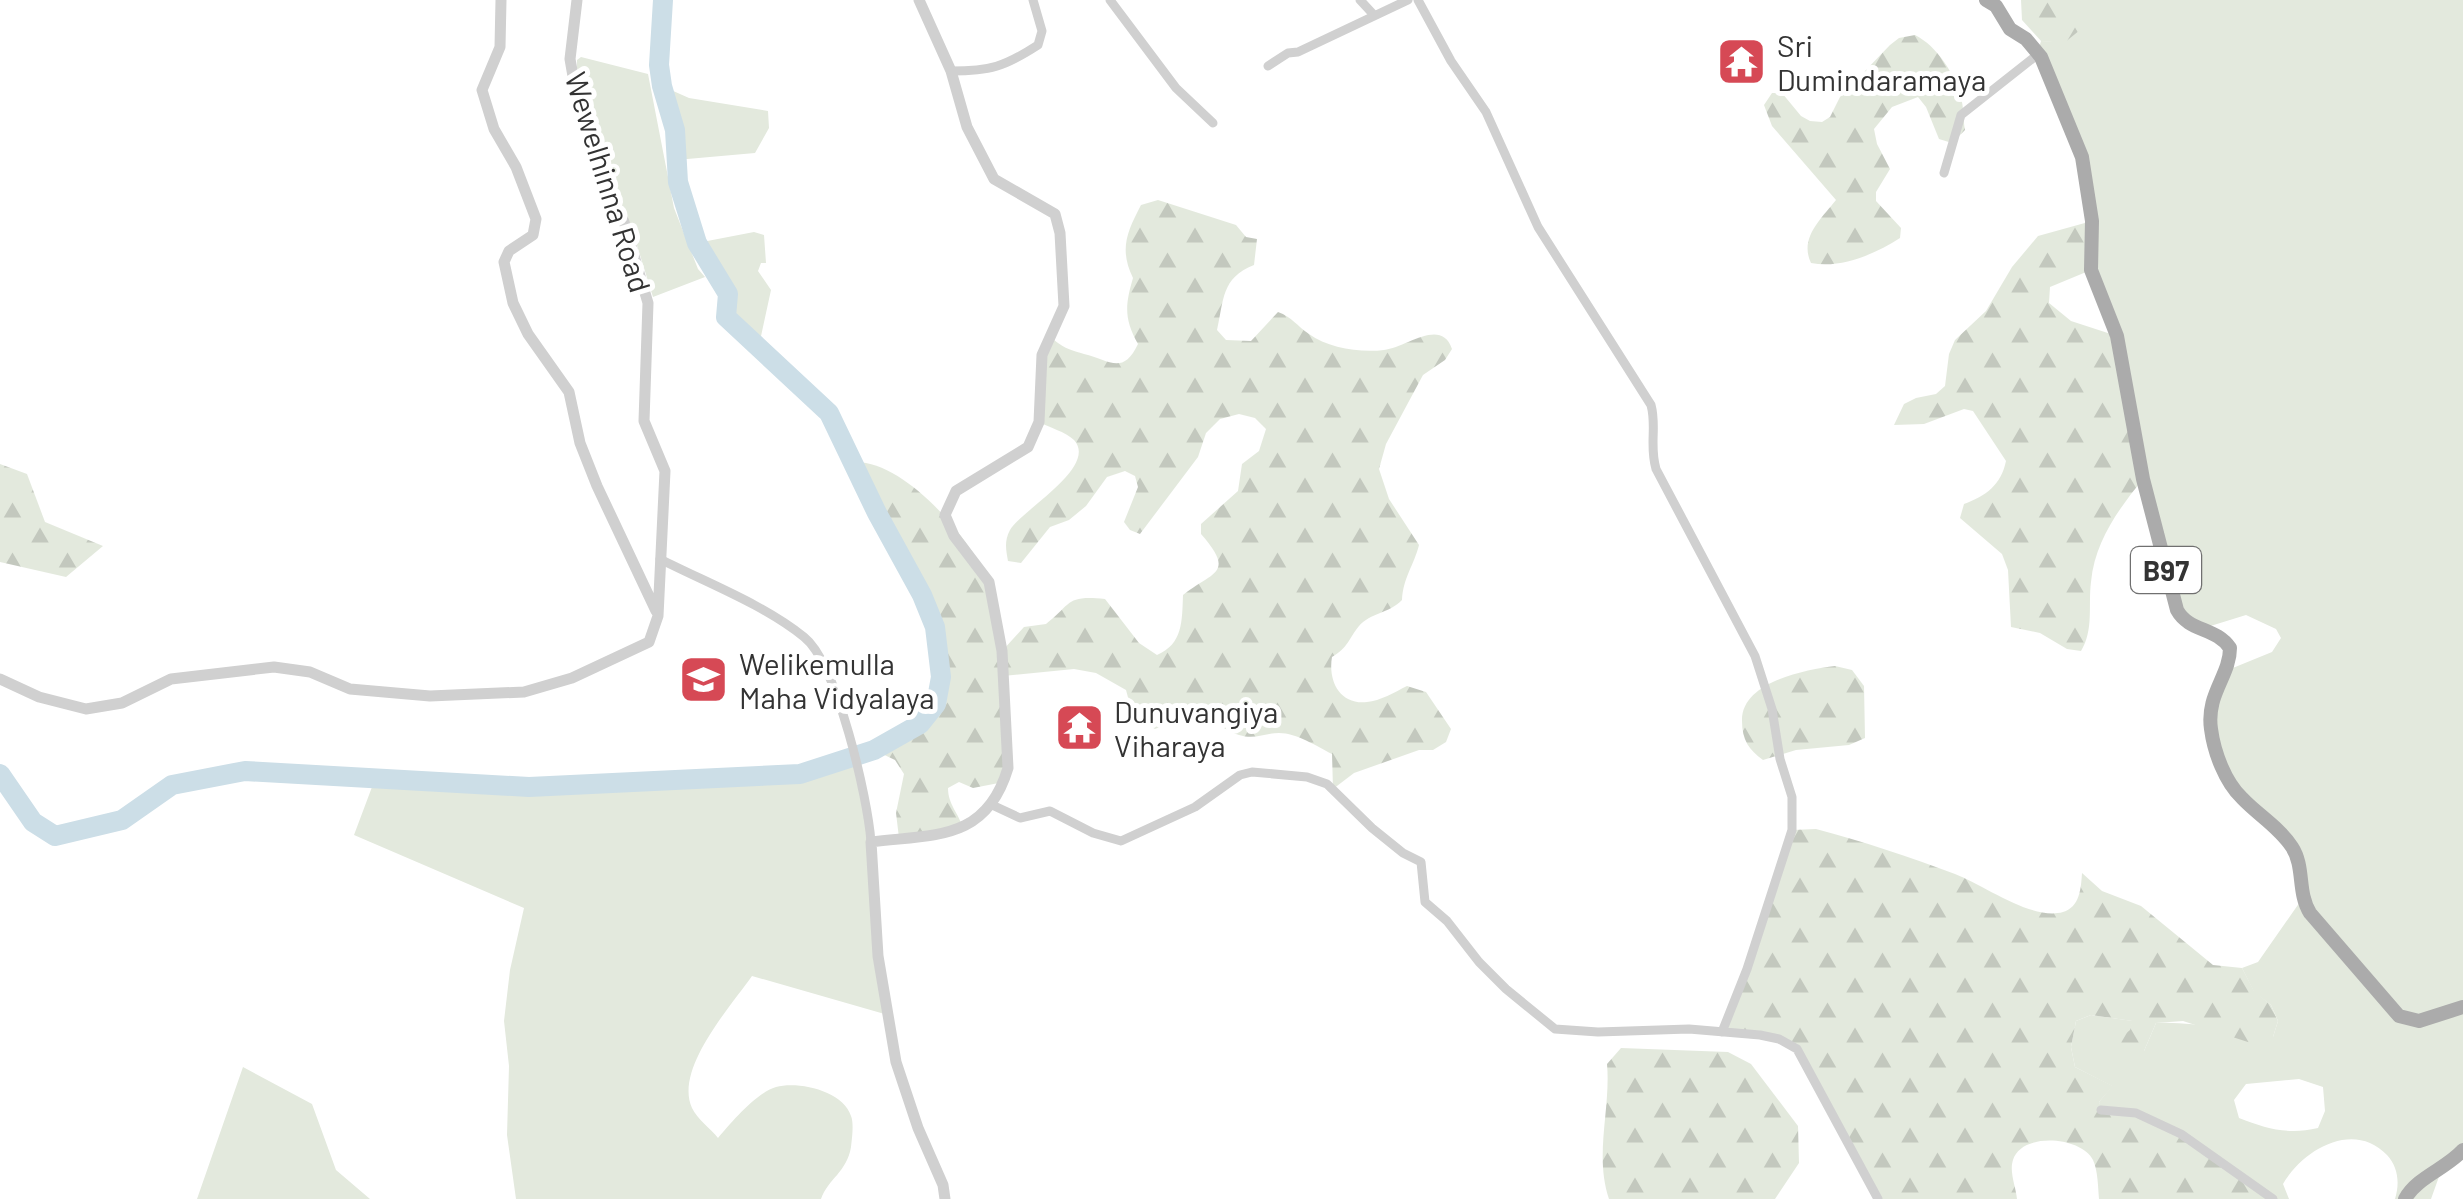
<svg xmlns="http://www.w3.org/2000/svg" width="2463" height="1199" font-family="Barlow,sans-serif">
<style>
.grass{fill:#e3e9dd;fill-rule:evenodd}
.forest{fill:url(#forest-firs)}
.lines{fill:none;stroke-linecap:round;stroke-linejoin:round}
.river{stroke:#ccdee7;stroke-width:20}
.minor{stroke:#d0d0d0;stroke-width:9}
.tertiary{stroke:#d0d0d0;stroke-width:11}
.primary{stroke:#ababab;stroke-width:14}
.labels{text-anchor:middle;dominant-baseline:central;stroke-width:10;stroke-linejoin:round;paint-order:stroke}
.shield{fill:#fff;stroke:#707070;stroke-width:2.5}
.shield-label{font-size:28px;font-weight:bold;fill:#333}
.poi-label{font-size:30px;fill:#333;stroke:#fff;text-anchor:start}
.street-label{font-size:30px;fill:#333;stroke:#fff}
</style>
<defs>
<pattern id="forest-firs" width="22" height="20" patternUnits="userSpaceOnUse" patternTransform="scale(2.5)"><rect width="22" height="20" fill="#e3e9dd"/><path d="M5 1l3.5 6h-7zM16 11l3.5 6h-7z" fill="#c3c8be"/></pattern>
</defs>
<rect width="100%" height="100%" fill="#fff"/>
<path class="grass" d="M2079,0H2463V1149L2441,1171L2431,1199H2395C2400,1183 2398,1167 2387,1155C2354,1120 2303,1149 2283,1184L2289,1199H2273L2101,1110L2099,1102L2112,1086L2075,1067L2071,1047L2076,1021L2091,1015L2133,1021L2130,1030L2144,1051L2156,1023C2195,1021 2234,1032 2273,1037L2278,1021L2271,1005L2254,992L2242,968L2258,962L2302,899L2292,848L2239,796L2211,729L2223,672L2272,652L2281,638L2276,629L2246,615L2204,628L2177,610L2117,336L2091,270L2082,157L2037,55L2041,41L2064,42ZM2299,1079L2323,1087L2325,1111L2318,1128C2289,1135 2267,1129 2239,1118L2234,1100L2246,1084Z
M581,57L648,74L674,208L698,269L705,277L653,297L631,226L605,171L594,113L577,68V60Z
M662,86L689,98L768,111L769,128L755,153L676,160L675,130Z
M754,232L764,235L766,263H761L758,271L771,290L758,350L726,317L728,294L697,243Z
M854,757L870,823L888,1015L752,976C731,1006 674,1069 692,1108C697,1119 711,1129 718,1138C731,1123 756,1093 776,1087C799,1081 843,1091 851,1116C854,1123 852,1139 851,1147C847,1172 828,1179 821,1199H516L507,1135L509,1066L504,1021L510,970L524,908L354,835L375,779L529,787L800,774Z
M243,1067L312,1104L336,1170L370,1199H197Z"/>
<path class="forest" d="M2021,0H2079L2080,30L2064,43L2041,41L2022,20Z
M1915,35C1937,46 1955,74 1961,98C1964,108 1963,120 1965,130L1952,143L1939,139L1926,107L1918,97L1892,107L1874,129L1877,144L1890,169L1876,192V201L1901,228L1900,238C1875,254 1841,269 1811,263C1799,238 1821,219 1836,200L1772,126L1764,105L1772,93H1782L1801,116L1810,121L1822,122L1830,117L1840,97L1890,45L1899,38Z
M1158,200L1236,225L1246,237L1257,239L1254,265C1221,278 1224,300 1217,330L1226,340L1251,341L1278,312C1292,317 1297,326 1309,334C1328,348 1360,353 1384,350C1406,348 1441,317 1452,349L1445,360L1423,375L1386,444L1379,469L1389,499L1419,545C1414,565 1403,578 1402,600C1390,613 1370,613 1359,626C1349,638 1348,648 1332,657C1328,680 1339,705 1367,702C1380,701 1395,692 1407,686L1426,692L1451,729L1446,742L1433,750H1419L1354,773L1333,789L1332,754C1316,746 1297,733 1279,733C1265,733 1255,740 1239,735C1225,731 1212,719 1198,711L1155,729L1133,716L1126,690L1096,673L1074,669L1003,676L1004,782L973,788L959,782L948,788C948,805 959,813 963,829L899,838L896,813L904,774L895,760L874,750C895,738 923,728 935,705C964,648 900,561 876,512C868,496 862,479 855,462C905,461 970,538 989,581C997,601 998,628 1003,650L1024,627L1046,624C1072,604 1065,595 1105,599L1139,643L1157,655C1183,644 1182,621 1183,595C1213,571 1236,574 1201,534V524L1238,491L1242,464L1259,451L1266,429L1255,418L1239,414L1220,419L1206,433L1198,457L1140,534L1130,530L1124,522L1138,487L1135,476L1125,471L1107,477L1086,506L1069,520L1050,527L1021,563L1008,561C1006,550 1004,541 1010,530C1019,512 1099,467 1074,440C1066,432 1048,427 1039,422L1049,336C1064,348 1067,349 1084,354C1109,360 1123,376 1138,344C1124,319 1125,305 1133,278C1119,249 1127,232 1141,205Z
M2092,221L2091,270L2050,287L2049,303L2071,321L2117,336L2143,479C2118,510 2095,541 2091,582C2088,605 2094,630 2081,651L2067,649L2040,633L2011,627L2008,570L2002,554L1960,518L1964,504C1986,496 2001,485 2006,461L1973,411L1964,409L1924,424L1894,425L1904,404L1916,398L1936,394L1945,386L1949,354L1955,340L1986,311L2012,267L2038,236Z
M0,464L27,474L45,522L103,546L66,577L0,562Z
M1835,666L1852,670L1864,686L1865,738L1849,745L1796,750L1763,760C1749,750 1742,740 1742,721C1741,682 1804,670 1835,666Z
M1816,829C1862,841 1910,857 1955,874C1984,885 2032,921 2063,912C2080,907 2081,888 2082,873L2102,891L2141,906L2213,965L2242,968L2254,991L2271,1005L2278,1021L2273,1037L2251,1043L2183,1021L2156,1023L2144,1051L2129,1062L2119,1058L2117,1041L2130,1030L2132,1021L2091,1015L2076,1021L2071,1047L2075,1067L2113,1086L2099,1102L2102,1110L2136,1113L2181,1134L2273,1199H2099C2098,1187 2098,1171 2093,1160C2081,1136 2021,1132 2013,1160C2009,1172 2016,1187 2017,1199H1878L1797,1049L1779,1039L1722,1032L1792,830Z
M1621,1048L1728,1052L1751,1064L1798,1126L1799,1163L1775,1199H1609C1594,1155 1611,1108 1607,1064Z"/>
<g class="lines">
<path class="river" d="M0,774L33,822L55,836L122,820L172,785L245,771L529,787L800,774L874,750L920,724L936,704L941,677L935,627L922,595L877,513L829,413L726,317L728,294L697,243L678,182L675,130L662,86L659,65L663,0"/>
<path class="minor" d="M1110,0L1176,88L1213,123
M1360,0L1373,14
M1418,0L1451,61L1486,112L1538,227L1651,405C1657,427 1649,445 1656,469L1755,656L1772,709L1780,759L1792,797V830L1747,969L1722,1032
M1268,66L1288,53L1298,52L1408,0
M951,71C990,71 1004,67 1038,45L1042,31L1033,0
M1944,173L1961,115L2037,55
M660,559C707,583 763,604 804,637C837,663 868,799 871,842
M990,804L1020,818L1050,811L1093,833L1121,841L1195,807L1240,775L1252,772L1307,777L1327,784L1372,828L1403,853L1421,862L1425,902L1447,921L1479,962L1506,989L1555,1029L1598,1032L1689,1029L1760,1035L1779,1039L1797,1049L1878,1199
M2101,1110L2136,1113L2181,1134L2273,1199"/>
<path class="tertiary" d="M501,0L500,47L482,90L494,129L516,167L536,219L533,235L509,251L504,262L513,303L528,334L569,392L580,443L597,486L656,611
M919,0L951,71L967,127L994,179L1055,214L1060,233L1064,306L1042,355L1039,422L1028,447L956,491L945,515L954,536L989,582L1002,651L1008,768C986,842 933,834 871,842L878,956L896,1062L918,1128L943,1185L945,1199
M0,679L39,697L86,709L122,703L171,679L274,667L310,672L350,689L430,696L524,692L572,678L649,642L658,616L665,471L644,421L648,303L624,222L608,189L574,82L570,59L577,0"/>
<path class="primary" d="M1986,0L1996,6L2010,29L2026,39L2041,57L2082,157L2092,221L2091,270L2117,336L2143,479L2177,610C2189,632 2216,627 2230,648C2230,676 2206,694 2211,729C2214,752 2225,782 2242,798C2258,815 2279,827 2292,847C2305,867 2297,892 2310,913L2399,1016L2419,1021L2463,1007
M2405,1199C2417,1177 2446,1169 2463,1150"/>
</g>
<defs>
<symbol id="temple-square" viewBox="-11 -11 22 22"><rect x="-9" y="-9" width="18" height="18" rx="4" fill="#d64955" stroke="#fff"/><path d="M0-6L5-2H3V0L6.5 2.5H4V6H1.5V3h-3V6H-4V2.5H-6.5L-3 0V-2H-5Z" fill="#fff"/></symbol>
<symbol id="school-square" viewBox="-11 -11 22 22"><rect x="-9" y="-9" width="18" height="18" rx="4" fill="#d64955" stroke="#fff"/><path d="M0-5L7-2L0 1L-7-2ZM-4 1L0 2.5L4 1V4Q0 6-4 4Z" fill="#fff"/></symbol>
</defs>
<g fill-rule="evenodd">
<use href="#temple-square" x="1714" y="34" width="55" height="55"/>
<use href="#school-square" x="676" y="652" width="55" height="55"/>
<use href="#temple-square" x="1052" y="700" width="55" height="55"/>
</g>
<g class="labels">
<rect class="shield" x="2131" y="547" width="70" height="46" rx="8"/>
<g class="shield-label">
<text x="2166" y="570">B97</text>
</g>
<g class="poi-label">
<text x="1777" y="45">Sri<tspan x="1777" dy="34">Dumindaramaya</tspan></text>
<text x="739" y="663">Welikemulla<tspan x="739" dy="34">Maha Vidyalaya</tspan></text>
<text x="1114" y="711">Dunuvangiya<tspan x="1114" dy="34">Viharaya</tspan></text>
</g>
<g class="street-label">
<text transform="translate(609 182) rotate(73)">Wewelhinna Road</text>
</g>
</g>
</svg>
